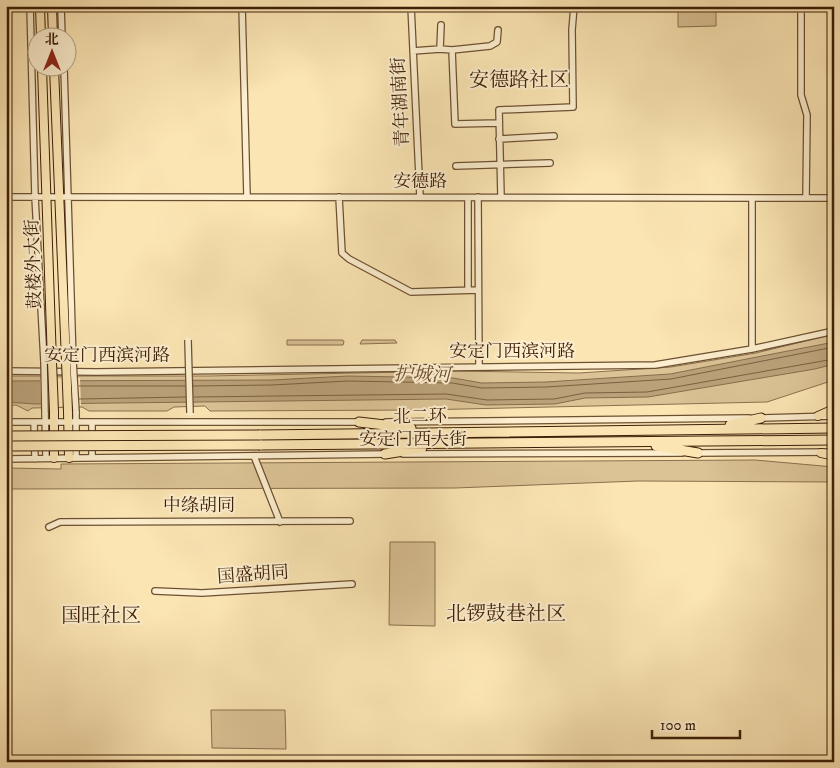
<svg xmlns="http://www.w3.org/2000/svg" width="840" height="768" font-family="'IM FELL DW Pica','Noto Serif SC',serif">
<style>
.green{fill:#dbc396;stroke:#8c704e}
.water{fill:#baa179;stroke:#886d4b}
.pier{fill:#fbe5b3}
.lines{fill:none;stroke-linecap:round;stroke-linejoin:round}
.shore{stroke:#7c6040;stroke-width:1}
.minor-casing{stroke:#6c5032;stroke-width:8}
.major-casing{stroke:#3d1e07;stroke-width:10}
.highway-casing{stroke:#3d1e07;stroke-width:11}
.minor{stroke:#fceece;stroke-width:5.5}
.major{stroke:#fbe5b3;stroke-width:8}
.highway{stroke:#fbe5b3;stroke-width:9}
.minor-bridge-casing{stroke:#6c5032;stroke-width:8;stroke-linecap:butt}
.major-bridge-casing{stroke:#3d1e07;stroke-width:10;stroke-linecap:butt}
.highway-bridge-casing{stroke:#3d1e07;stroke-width:11;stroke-linecap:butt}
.minor-bridge{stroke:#fceece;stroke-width:5.5}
.major-bridge{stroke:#fbe5b3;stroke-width:8}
.highway-bridge{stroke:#fbe5b3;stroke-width:9}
.labels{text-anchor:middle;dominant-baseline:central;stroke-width:4;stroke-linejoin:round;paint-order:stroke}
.street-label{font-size:18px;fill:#3d1e07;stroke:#fceece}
.water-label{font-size:19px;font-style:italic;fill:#694c2f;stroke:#fceece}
.quarter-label{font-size:20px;fill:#3d1e07;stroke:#fceece}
</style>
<rect width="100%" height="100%" fill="#fbe5b3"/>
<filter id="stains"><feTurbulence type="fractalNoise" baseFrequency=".004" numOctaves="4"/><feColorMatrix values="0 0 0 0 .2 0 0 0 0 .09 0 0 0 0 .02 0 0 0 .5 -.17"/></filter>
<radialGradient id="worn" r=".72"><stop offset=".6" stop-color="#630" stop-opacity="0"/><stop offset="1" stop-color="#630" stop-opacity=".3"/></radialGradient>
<path class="green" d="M716,9V26L678,27V10Z
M834,334V380L767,402L420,410L210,411L205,406L174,407L167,411H89L82,407L32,408L28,411L16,405L6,406V376H209L456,371L579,373L671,367L756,353Z
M287,340H343L344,342L343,345H287Z
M362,340H395L397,343L360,344Z
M755,460L834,467V482L638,481L455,488L6,489V468L61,469V464Z
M390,542H435V626L389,625Z
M211,710H285L286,749L212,748Z"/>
<path class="water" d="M834,342V364L815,369L648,397L585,398L555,404L486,405L446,399L35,404L6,402V381L272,380L348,376L453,378L482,383L546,382L670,374Z"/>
<path class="pier" d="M80,378L81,406L41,407L40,379Z"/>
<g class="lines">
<path class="shore" d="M79,386H185
M193,386L272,385L348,381L452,383L482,388L546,387L671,379L834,347
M194,397L446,394L487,400L554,399L585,393L647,392L834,359
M79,399L186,397"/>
<defs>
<path id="minor" d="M30,6L35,197L44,362
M61,6L62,38
M242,6L247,196
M411,6L420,197
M801,6V95L807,115L806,198
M441,25L440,49L452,50
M498,30L497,42L490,46L452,50L455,124L499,123
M413,51L440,49
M64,68L73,361
M499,139L554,136
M456,166L550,163
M6,197L834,198
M339,197L342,253L349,259L411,292L478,290
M478,197L479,367
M501,197L499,110L573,107L572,30L574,6
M468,290V198
M752,349V198
M6,371L96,372L655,365L752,349L834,331
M76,412V458
M45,413L46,458
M758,418L834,416
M6,422H362
M34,422L35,459
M92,422V458
M386,422L749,418
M696,453L834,452
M403,454L682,453
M254,456L280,522
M6,459L387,454
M49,527L60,522L350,521
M155,591L202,593L352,584"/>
<path id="major" d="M40,6L41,38
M52,6L53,38
M42,68L52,362
M54,68L66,361
M54,412V458
M68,412L69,458
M818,416L834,409
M821,453L834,456"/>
<path id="highway" d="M359,422L411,428
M730,425L761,418
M259,435L834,428
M260,445L834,440
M656,446L698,453
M385,454L422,448"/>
</defs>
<use href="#minor" class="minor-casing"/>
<use href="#major" class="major-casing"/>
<use href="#highway" class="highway-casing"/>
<use href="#minor" class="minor"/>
<use href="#major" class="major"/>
<use href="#highway" class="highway"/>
<defs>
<path id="minor-bridge" d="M188,340L190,413
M73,361L76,412
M44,362L45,413"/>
<path id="major-bridge" d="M66,361L68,412
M52,362L54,412"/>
<path id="highway-bridge" d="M6,436L259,435
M6,446L260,445"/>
</defs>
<use href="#minor-bridge" class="minor-bridge-casing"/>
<use href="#major-bridge" class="major-bridge-casing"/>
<use href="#highway-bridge" class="highway-bridge-casing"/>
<use href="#minor-bridge" class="minor-bridge"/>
<use href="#major-bridge" class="major-bridge"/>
<use href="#highway-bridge" class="highway-bridge"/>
</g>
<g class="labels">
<g class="street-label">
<text transform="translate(401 102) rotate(-93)">青年湖南街</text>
<text x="420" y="182">安德路</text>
<text transform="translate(34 264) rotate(-92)">鼓楼外大街</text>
<text x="512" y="352">安定门西滨河路</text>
<text x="107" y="356">安定门西滨河路</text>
<text transform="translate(420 417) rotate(-1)">北二环</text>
<text x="413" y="440">安定门西大街</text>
<text x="199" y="506">中绦胡同</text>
<text transform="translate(253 575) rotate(-4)">国盛胡同</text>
</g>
<g class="water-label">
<text transform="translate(422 375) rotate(1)">护城河</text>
</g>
<g class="quarter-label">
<text x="519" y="80">安德路社区</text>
<text x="506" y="614">北锣鼓巷社区</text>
<text x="101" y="616">国旺社区</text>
</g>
</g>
<rect width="840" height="768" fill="none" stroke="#fbe5b3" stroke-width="25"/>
<rect x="8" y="8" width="825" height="753" fill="none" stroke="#3d1e07" stroke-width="2.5"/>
<rect x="12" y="12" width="815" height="743" fill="none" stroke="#3d1e07"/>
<g transform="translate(52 52)"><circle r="24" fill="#fceece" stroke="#b09b7e"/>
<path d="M0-4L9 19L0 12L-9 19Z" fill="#8f2418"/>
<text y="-8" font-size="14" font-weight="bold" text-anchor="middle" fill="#3d1e07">北</text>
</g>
<path d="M652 730v8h88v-8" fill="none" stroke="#3d1e07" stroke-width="2.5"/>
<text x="660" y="730" font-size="15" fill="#3d1e07" stroke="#fceece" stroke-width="4" paint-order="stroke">100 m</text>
<rect width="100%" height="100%" filter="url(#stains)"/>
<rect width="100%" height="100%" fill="url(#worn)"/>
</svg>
